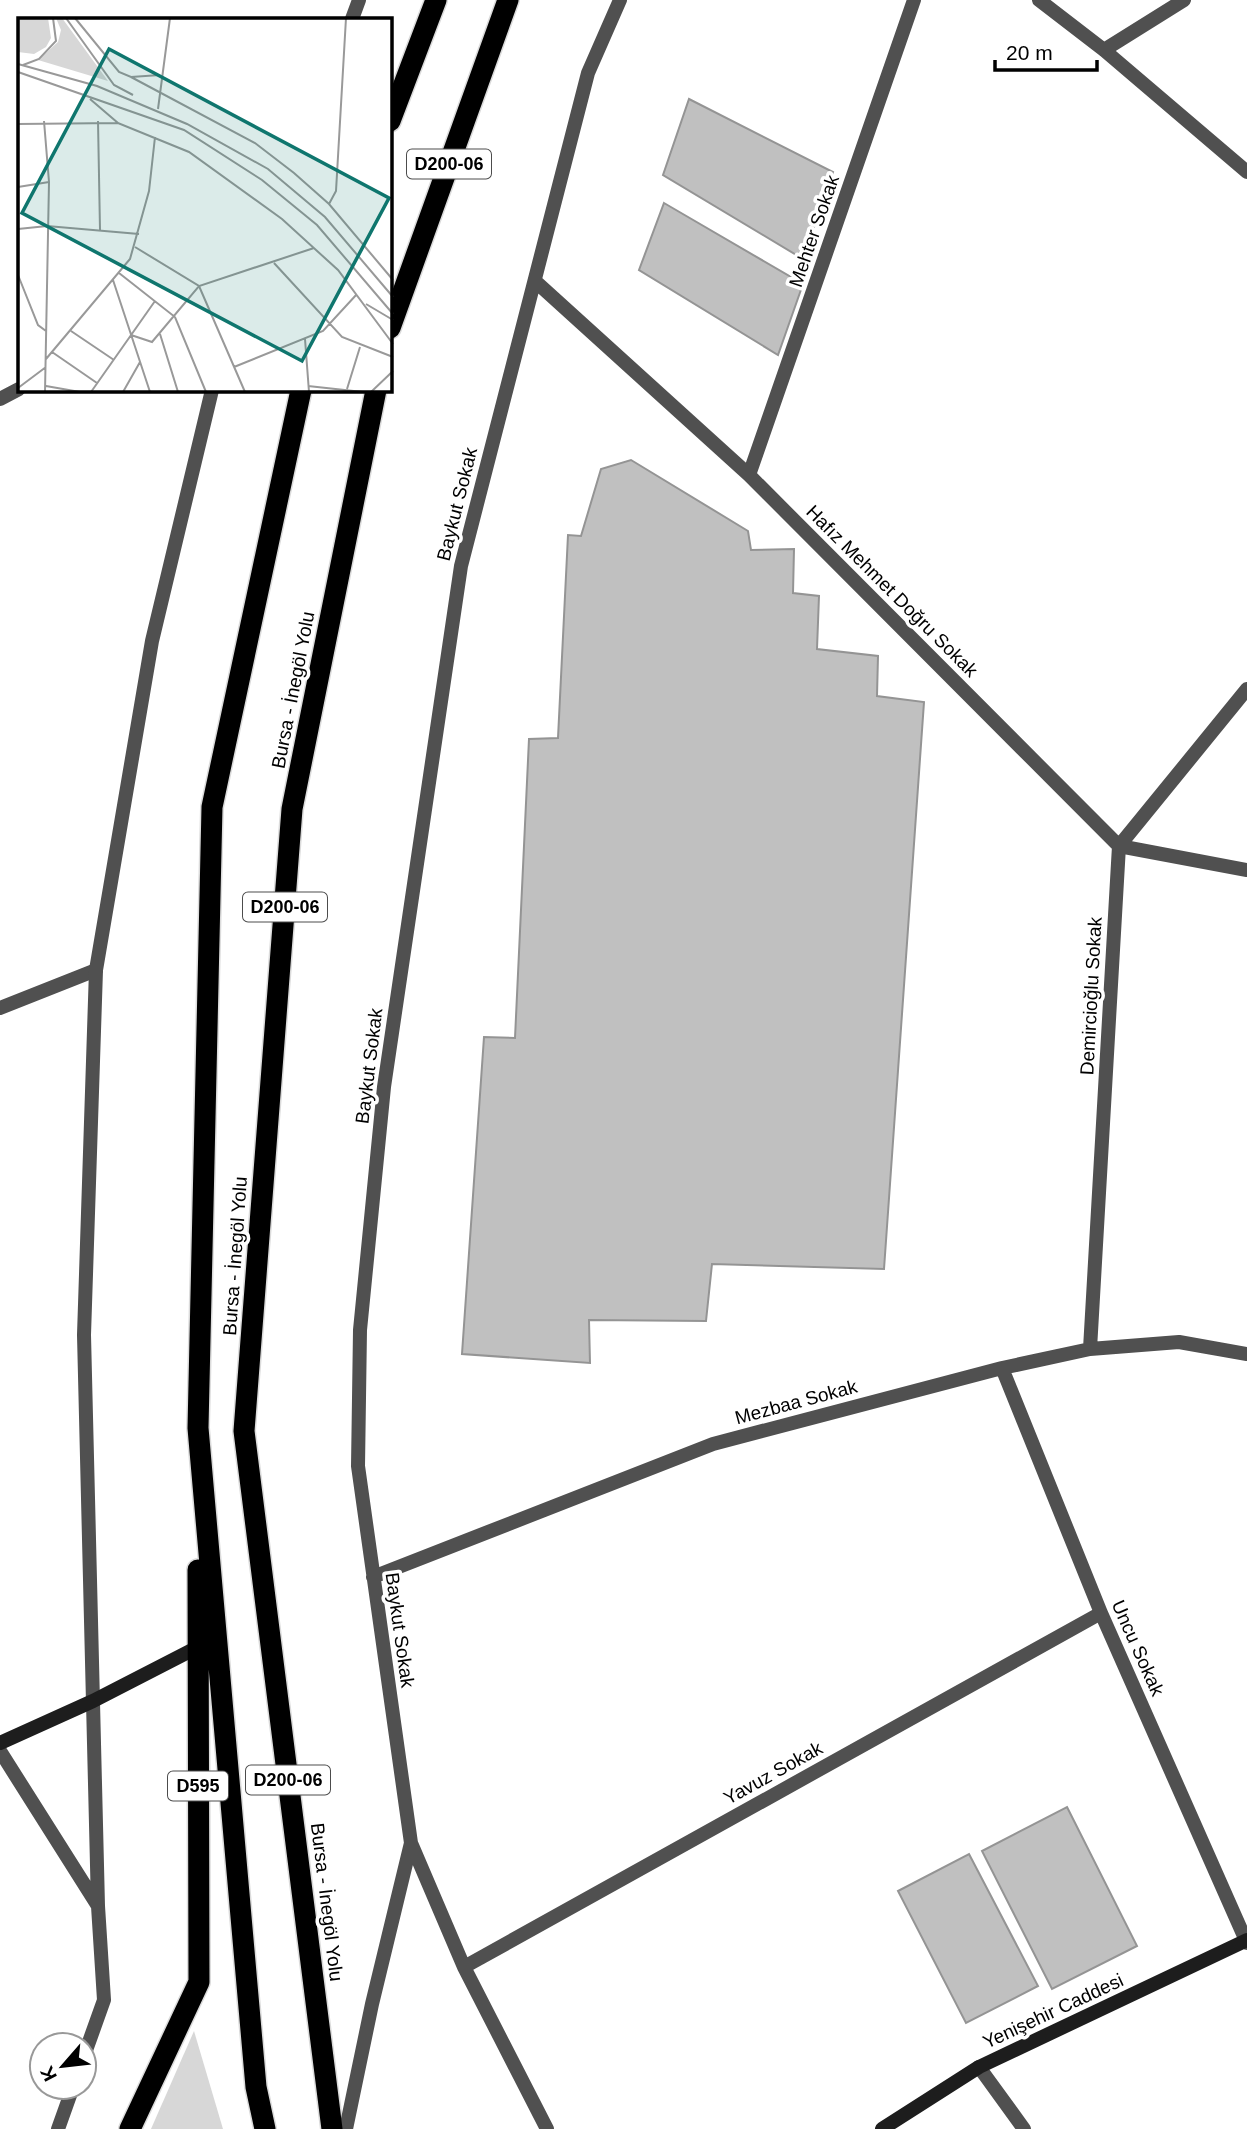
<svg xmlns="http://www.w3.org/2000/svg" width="1247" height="2129" font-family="Helvetica,sans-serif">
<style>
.green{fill:#d7d7d7}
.building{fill:#c0c0c0;stroke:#949494;stroke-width:2}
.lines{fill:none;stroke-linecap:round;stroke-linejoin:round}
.highway-casing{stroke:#dbdbdb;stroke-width:24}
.lane{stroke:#505050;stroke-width:14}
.street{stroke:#505050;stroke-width:14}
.secondary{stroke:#1d1d1d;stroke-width:14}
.highway{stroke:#000;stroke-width:21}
.labels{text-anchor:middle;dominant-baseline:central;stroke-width:7;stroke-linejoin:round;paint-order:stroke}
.shield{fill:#fff;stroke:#4c4c4c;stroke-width:2}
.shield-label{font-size:18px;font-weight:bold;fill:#000}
.street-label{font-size:19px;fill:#000;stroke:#fff}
.inset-road{fill:none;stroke:#999;stroke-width:2}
.view{fill:#0f766e;fill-opacity:0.15;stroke:#0f766e;stroke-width:3.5}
.inset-edge{fill:none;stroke:#000;stroke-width:3.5}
</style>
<rect width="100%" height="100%" fill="#fff"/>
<path class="green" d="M194,2031L223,2129H151Z"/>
<path class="building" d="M689,99L833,172L803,259L663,175Z
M664,203L803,284L778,355L639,270Z
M631,460L748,531L751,550L794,549L793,593L819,596L817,649L878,656L877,696L924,702L884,1269L712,1264L706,1321L589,1320L590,1363L462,1354L484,1037L515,1038L529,739L558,738L568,535L581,536L601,469Z
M1067,1807L1137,1946L1052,1989L982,1851Z
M969,1854L1038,1986L966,2023L898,1891Z"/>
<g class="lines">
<defs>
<path id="highway" d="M390,121L436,0
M390,328L508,0
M130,2129L199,1982L198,1570
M265,2129L256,2087L198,1428L212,807L301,390
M332,2129L244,1431L292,809L376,390"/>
</defs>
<use href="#highway" class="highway-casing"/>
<path class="lane" d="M0,1008L96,970"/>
<path class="street" d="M1039,0L1104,50L1247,172
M352,19L359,0
M1104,50L1184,0
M535,281L749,475L1119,846L1247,870
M0,399L19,389
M749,475L914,0
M1090,1349L1119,846L1247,689
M1002,1368L1101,1613L1247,1943
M373,1577L713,1444L1002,1368L1090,1349L1179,1342L1247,1354
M0,1751L98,1906L104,2000L84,2056
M98,1906L84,1335L96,970L152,641L212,390
M464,1967L1101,1613
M979,2067L1024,2129
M58,2129L73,2087
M346,2129L372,2004L411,1843
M547,2129L464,1967L411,1843L358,1466L360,1330L384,1087L461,566L588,73L620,0"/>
<path class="secondary" d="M0,1743L93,1701L198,1647
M882,2129L979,2067L1247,1940"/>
<use href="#highway" class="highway"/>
</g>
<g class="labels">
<g class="shield">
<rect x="407" y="149.5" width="84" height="29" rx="5"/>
<rect x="243" y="892.5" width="84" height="29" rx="5"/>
<rect x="246" y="1765.5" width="84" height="29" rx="5"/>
<rect x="168" y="1771.5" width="60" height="29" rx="5"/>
</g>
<g class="shield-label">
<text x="449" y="164">D200-06</text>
<text x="285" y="907">D200-06</text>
<text x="288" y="1780">D200-06</text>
<text x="198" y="1786">D595</text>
</g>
<g class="street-label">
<text transform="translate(814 231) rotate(-71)">Mehter Sokak</text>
<text transform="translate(457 504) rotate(-76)">Baykut Sokak</text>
<text transform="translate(892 591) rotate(45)">Hafız Mehmet Doğru Sokak</text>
<text transform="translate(293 690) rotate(-79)">Bursa - İnegöl Yolu</text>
<text transform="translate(1091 996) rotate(-87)">Demircioğlu Sokak</text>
<text transform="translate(369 1066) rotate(-83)">Baykut Sokak</text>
<text transform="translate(235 1256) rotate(-86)">Bursa - İnegöl Yolu</text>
<text transform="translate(796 1402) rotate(-15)">Mezbaa Sokak</text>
<text transform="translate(400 1630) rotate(82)">Baykut Sokak</text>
<text transform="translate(1138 1648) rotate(66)">Uncu Sokak</text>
<text transform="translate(773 1773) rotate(-29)">Yavuz Sokak</text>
<text transform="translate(327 1902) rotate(83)">Bursa - İnegöl Yolu</text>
<text transform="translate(1053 2011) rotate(-25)">Yenişehir Caddesi</text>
</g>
</g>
<g transform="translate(18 18)">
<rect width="374" height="374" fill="#fff"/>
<path d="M0,0H30L33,20L28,29L16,36L0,34ZM38,0H44L90,63L20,42L40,24L43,12Z" fill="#d7d7d7"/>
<path class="inset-road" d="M48,0L96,67L115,77M57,0L101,54L113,59L142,57M0,46L79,68L169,106L250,151L307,199L375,279M5,47L21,41L38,23L35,0M0,54L166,112L244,162L299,207L375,296M113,59L237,125L276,155L311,186L375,262M72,81L100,105M140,91L152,0M26,103L31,164L27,374M80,103L82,212M0,106L100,105L171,134L264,201L320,252L375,326M0,169L31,164M311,186L318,173L328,0M0,211L29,208L121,216M117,229L181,268L227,374M256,245L324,319L375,339M101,255L157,299L188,374M0,257L20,307L28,313M95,262L132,374M348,286L375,302M53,313L96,342M142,316L160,374M113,317L134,324L181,268L296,230M287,321L291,374M34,334L79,365M28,341L112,241L131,173L137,119M216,349L305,313L339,276M28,368L62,374M290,368L345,374M0,370L28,349M329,371L342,329M73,374L137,283M105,374L122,344M353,374L375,353"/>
<path class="view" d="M91,31L371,180L284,343L4,195Z"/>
<rect width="374" height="374" class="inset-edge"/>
</g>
<g transform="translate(63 2066) rotate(242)"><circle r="33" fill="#ffffff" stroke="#999999" stroke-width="2"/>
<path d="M0-5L12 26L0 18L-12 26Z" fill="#000000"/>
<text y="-10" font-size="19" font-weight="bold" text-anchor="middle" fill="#000000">K</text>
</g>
<path d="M995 60v10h102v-10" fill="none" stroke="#000000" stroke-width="3.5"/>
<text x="1006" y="60" font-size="21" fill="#000000" stroke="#ffffff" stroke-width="5" paint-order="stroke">20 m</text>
</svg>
